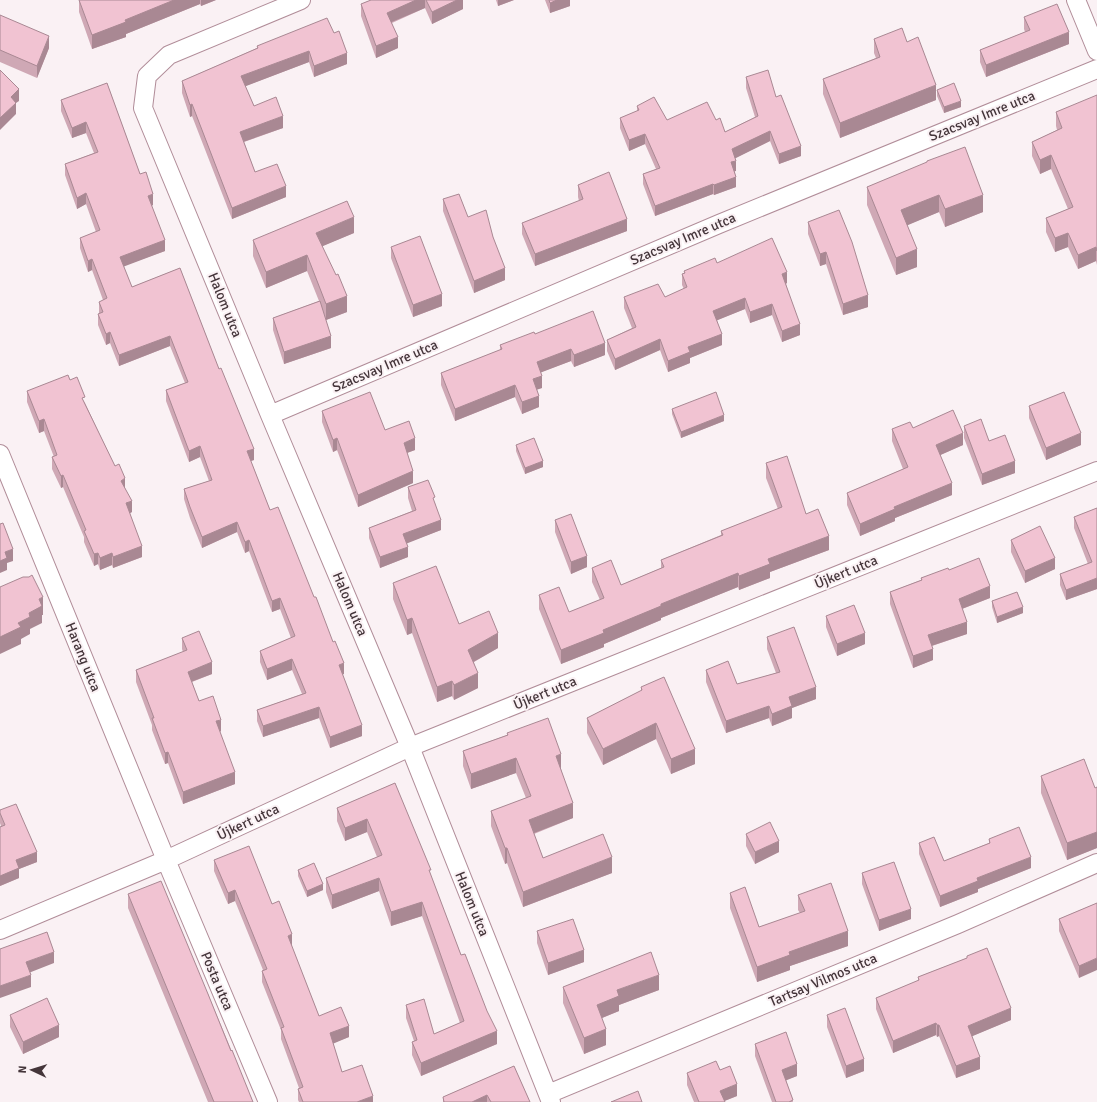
<svg xmlns="http://www.w3.org/2000/svg" width="1097" height="1102" font-family="Signika,sans-serif">
<style>
.lines{fill:none;stroke-linecap:round;stroke-linejoin:round}
.minor-casing{stroke:#b18d99;stroke-width:20}
.minor{stroke:#fff;stroke-width:18}
.wall{fill:#cfa8b5}
.shaded-wall{fill:#a98893}
.building{fill:#f1c3d2;stroke:#a98893}
.labels{text-anchor:middle;dominant-baseline:central;stroke-width:4;stroke-linejoin:round;paint-order:stroke}
.street-label{font-size:14px;fill:#44353a;stroke:#faf1f4}
</style>
<rect width="100%" height="100%" fill="#faf1f4"/>
<g class="lines">
<defs>
<path id="minor" d="M301,0L169,55L147,76L143,108L270,415L410,747L551,1102
M1076,0L1097,51
M270,415L719,224L1097,69
M0,454L166,860L268,1102
M0,930L166,860L410,747L1097,471
M548,1094L958,924L1097,863"/>
</defs>
<use href="#minor" class="minor-casing"/>
<use href="#minor" class="minor"/>
</g>
<path class="wall" d="M79,0H216L201,6L200,4L126,34V37L92,49L79,12Z
M371,0H463V9L432,24L425,8L392,23L398,48L376,58L361,16V4Z
M496,0H514L498,6Z
M545,0H570V6L550,13Z
M0,15L49,48L37,78L0,62Z
M1024,17L1069,44L986,77L980,62V50L1025,32L1024,29Z
M334,33L347,64L314,77L309,62L245,86L254,106L283,128L244,142L255,172L286,197L232,219L192,116L190,117L182,93V81L257,48V46Z
M874,39L907,42L936,100L840,138L823,94V79L876,58L874,53Z
M746,77L776,97L801,156L779,164L770,141L735,158L736,171H735L736,187L714,195L713,194L655,216L643,184V174L656,169L645,144L629,151L620,128V118L637,111V106L667,120H716L725,132L755,117L746,88Z
M107,83L140,174L153,205L151,206L165,251L123,266L132,287L180,268L254,460L251,461L270,510L344,674H342L362,736L330,748L319,718L263,737L257,721V710L302,694L292,670L267,680L260,662V651L291,638L280,609L272,612L249,551L245,553L237,532L202,548L190,518L184,499V489L209,481L200,457L189,462L166,401V390L185,383L170,346L119,366L110,343L106,345L98,325V314H99V302L103,300L92,270L88,272L80,248V238L96,232L86,204L77,209L65,175V164L94,153L86,133L72,138L61,111V100Z
M937,90L961,107L944,113L937,96Z
M1097,97V265L1096,261L1078,269L1068,247L1055,252L1046,232V218L1068,209L1051,169L1040,174L1032,156V142L1057,130L1056,126V112Z
M927,161L983,212L945,227L939,212L907,225L917,267L896,275L867,205V187L927,163Z
M578,185L627,231L535,266L522,234V223L579,201L578,197Z
M443,199L493,237L505,280L474,293L443,211Z
M808,222L868,307L843,315L826,264L820,266L808,234Z
M354,233L322,246L347,312L326,320L331,348L284,364L273,330V318L319,301L307,271L266,288L253,256V240Z
M391,247L442,306L413,317L391,258Z
M717,263L787,283L786,284L800,335L782,342L772,315L750,323L745,309L717,320L722,345L690,358V363L668,372L660,350L615,370L607,351V340L632,328L624,308V297H665L684,289L682,285V274H684V271Z
M535,334L605,355L574,367L571,361L541,372L542,388L537,389L539,407L522,414L515,397L455,421L441,385V373L500,350V345Z
M70,380L85,403L125,488L132,512L130,513L142,557L113,568L112,565L100,570L98,564L94,566L84,542V537L63,487L61,488L52,469V457H54L44,431L39,433L27,402V391Z
M1029,406L1081,445L1046,460L1029,418Z
M672,409L724,421L681,438L672,414Z
M322,411L385,430L415,450L407,453L413,483L358,507L337,450L333,452L322,422Z
M964,426L989,441L1015,473L982,485L964,438Z
M913,428L963,445L940,455L952,495L895,518V521L860,536L847,505V493L903,469L892,441V429Z
M516,445L543,467L525,474L516,451Z
M766,463L806,514L829,550L770,572V578L739,590L738,587L661,618V620L604,644V647L561,664L539,609V595L569,612L600,600L592,582V568L621,585L661,568V560L721,535V531L778,509L766,478Z
M408,487L435,503L441,530L406,543L408,557L380,568L369,538V528L412,511L408,498Z
M1097,508V589L1066,600L1060,585V574L1088,564L1074,528V517Z
M555,520L587,567L571,574L555,532Z
M1011,540L1055,569L1025,583L1011,552Z
M949,570L990,598L962,609L967,634L932,646L933,660L913,668L890,604V592L921,580V578Z
M393,583L498,648L474,662L478,688L454,700L452,696L437,702L412,633L407,635L393,599Z
M992,601L1023,613L997,623L992,607Z
M826,616L865,644L837,656L826,627Z
M767,637L816,699L792,708V718L772,726L769,718L726,733L706,682V670L737,684L776,673L767,649Z
M182,638L212,674L192,682L199,701L221,731L220,732L235,784L183,804L168,763L165,764L152,730V725L136,682V670L183,652L182,649Z
M641,687L695,764L671,774L656,739L603,765L587,733V718L641,691Z
M507,733L561,769L573,818L534,834L543,858L612,873L523,907L507,863L505,864L491,826V811L526,798L516,773L471,789L463,766V751L507,735Z
M1041,776L1095,788L1097,787V848L1067,860L1041,793Z
M395,783L461,955L497,1044L421,1076L412,1055V1042L414,1041L406,1018V1005L434,1034L460,1023L422,916L391,926L379,891L332,909L326,892V878L377,857L367,832L345,841L337,821V808Z
M0,810L37,862L19,869V878L0,886V827L1,826L0,823Z
M746,834L779,852L755,864L746,846Z
M989,839L1031,868L978,889V892L940,907L919,854V843L944,861L989,843Z
M214,860L272,904L292,945L291,946L319,1016L349,1037L333,1043L342,1072L373,1102H299L298,1100V1089L299,1088L281,1039V1030L262,982V971L263,970L235,901L228,904L214,871Z
M298,870L323,890L307,897L298,876Z
M862,873L911,919L879,931L862,884Z
M730,893L759,927L800,913L798,910V895L848,946L790,966V970L757,982L730,908Z
M128,894L208,994L253,1102H208L128,908Z
M1097,903L1079,978L1059,931V919Z
M537,931L584,962L548,975L537,943Z
M967,956L1011,1020L972,1036L980,1069L956,1078L939,1036L937,1037L936,1035L893,1053L876,1009V998L918,981V977L967,958Z
M563,987L659,990L619,1005V1011L602,1018L606,1045L584,1054L563,1003Z
M10,1015L59,1037L23,1054L10,1027Z
M827,1015L864,1071L846,1078L827,1027Z
M755,1044L797,1076L786,1080L793,1102H772L755,1056Z
M514,1066L530,1102H443V1097Z
M720,1070L737,1096L724,1101L725,1102H694L687,1085V1073Z"/>
<path class="shaded-wall" d="M174,0H200V4L126,34V37L92,49V35L125,20Z
M201,0H216L201,6Z
M416,0H425V8L387,24V13Z
M457,0H463V9L432,24V12Z
M498,0H514L498,6Z
M557,0H570V6L550,13V3Z
M1069,32V44L986,77V65Z
M49,36V48L37,78V66Z
M398,37V48L376,58V46Z
M309,51V62L241,88V76Z
M347,53V64L314,77V66Z
M936,85V100L840,138V123Z
M19,89V101L16,103V114L0,130V118L11,97Z
M961,101V107L944,113V107Z
M192,104V116L190,117V105Z
M283,116V128L240,143V132Z
M86,122V133L72,138V128Z
M770,131V141L732,160V149Z
M645,134V144L629,151V140Z
M801,146V156L779,164V154Z
M1051,155V169L1040,174V160Z
M736,161V171L731,172V162Z
M736,177V187L714,195V185Z
M713,184V194L655,216V206Z
M286,186V197L232,219V208Z
M86,193V204L77,209V198Z
M153,194V205L148,207V196Z
M939,195V212L901,228V210Z
M983,195V212L945,227V209Z
M354,217V233L316,249V233Z
M627,219V231L535,266V254Z
M1068,233V247L1055,252V238Z
M165,240V251L120,268V257Z
M1096,247V261L1078,269V255Z
M917,249V267L896,275V258Z
M826,252V264L820,266V254Z
M307,255V271L266,288V272Z
M92,259V270L88,272V261Z
M505,268V280L474,293V281Z
M787,272V283L782,285V274Z
M442,294V306L413,317V305Z
M868,295V307L843,315V304Z
M347,296V312L326,320V304Z
M745,298V309L713,322V311Z
M772,304V315L750,323V312Z
M800,324V335L782,342V331Z
M110,332V343L106,345V334Z
M722,334V345L690,358V363L668,372V361L688,347Z
M170,336V346L119,366V355Z
M331,336V348L284,364V352Z
M660,339V350L615,370V359Z
M605,343V355L574,367V355Z
M571,349V361L537,374V362Z
M542,376V388L533,391V379Z
M515,385V397L455,421V409Z
M539,396V407L522,414V402Z
M724,415V421L681,438V432Z
M44,419V431L39,433V421Z
M963,433V445L936,457V445Z
M1081,433V445L1046,460V448Z
M337,438V450L333,452V440Z
M415,438V450L404,454V443Z
M200,446V457L189,462V451Z
M254,449V460L247,462V451Z
M543,461V467L525,474V468Z
M1015,461V473L982,485V474Z
M413,471V483L358,507V495Z
M63,475V487L61,488V476Z
M125,478V490L121,481Z
M952,483V495L895,518V521L860,536V524L894,507Z
M132,501V512L126,515V503Z
M441,520V530L403,545V534Z
M237,522V532L202,548V537Z
M829,536V550L770,572V578L739,590V576L768,559Z
M249,540V551L245,553V542Z
M142,546V557L113,568V557Z
M408,547V557L380,568V557Z
M13,549V561L7,563V570L0,573V561L5,552Z
M98,553V564L94,566V554Z
M112,553V565L100,570V558Z
M587,556V567L571,574V562Z
M1055,558V569L1025,583V571Z
M738,573V587L661,618V620L604,644V647L561,664V650L603,630L661,604Z
M1097,578V589L1066,600V590Z
M990,586V598L959,610V599Z
M43,597V615H42V623L30,629V634L21,639V644L0,654V637L18,623L29,613L39,599Z
M280,598V609L272,612V601Z
M1023,607V613L997,623V617Z
M412,618V633L407,635V620Z
M967,622V634L928,647V635Z
M498,633V648L468,665V650Z
M865,633V644L837,656V644Z
M933,649V660L913,668V656Z
M292,659V670L267,680V669Z
M212,662V674L188,683V672Z
M344,663V674L339,676V665Z
M478,673V688L454,700V685Z
M452,681V696L437,702V687Z
M816,687V699L792,708V718L772,726V714L789,697Z
M769,706V718L726,733V721Z
M319,707V718L263,737V726Z
M221,720V731L216,733V721Z
M656,723V739L603,765V749Z
M362,725V736L330,748V737Z
M695,749V764L671,774V759Z
M168,752V763L165,764V753Z
M561,754V769L556,771V756Z
M516,758V773L471,789V774Z
M235,772V784L183,804V792Z
M573,803V818L529,835V820Z
M367,819V832L345,841V828Z
M1097,832V848L1067,860V843Z
M779,841V852L755,864V852Z
M505,848H507V863L505,864Z
M37,852V862L19,869V878L0,886V876L16,860Z
M612,857V873L523,907V892Z
M1031,857V868L978,889V892L940,907V896L977,878Z
M379,878V891L332,909V895Z
M323,884V890L307,897V891Z
M235,890V901L228,904V893Z
M422,902V916L391,926V912Z
M911,909V919L879,931V920Z
M848,931V946L790,966V970L757,982V967L789,952Z
M292,934V945L288,947V936Z
M584,950V962L548,975V963Z
M54,952V963L26,974V962Z
M1097,958V970L1079,978V966Z
M31,975V987L0,998V986Z
M659,975V990L619,1005V1011L597,1020V1005L617,990Z
M1011,1008V1020L968,1038V1026Z
M936,1023V1035L893,1053V1041Z
M59,1025V1037L23,1054V1042Z
M937,1025H939V1036L937,1037Z
M349,1026V1037L330,1045V1033Z
M606,1029V1045L584,1054V1038Z
M497,1031V1044L421,1076V1063Z
M980,1057V1069L956,1078V1066Z
M864,1059V1071L846,1078V1066Z
M797,1064V1076L782,1082V1070Z
M737,1084V1096L722,1102L720,1091Z
M487,1095V1102H472Z
M373,1096V1102H357Z"/>
<path class="building" d="M79,0H174L125,20L126,22L92,35Z
M371,0H416L387,13L398,37L376,46L361,4Z
M426,0H457L432,12Z
M549,0H557L550,3Z
M1057,4L1069,32L986,65L980,50L1030,30L1024,17Z
M0,15L49,36L37,66L0,50Z
M327,18L334,33L339,31L347,53L314,66L309,51L241,76L254,106L276,97L283,116L240,132L255,172L277,164L286,186L232,208L192,104L190,105L182,81L258,48L257,46Z
M902,28L907,42L918,37L936,85L840,123L823,79L880,57L874,39Z
M0,70L19,89L11,97L16,103L0,118Z
M768,70L776,97L781,95L801,146L779,154L770,131L732,149L736,161L731,162L736,177L714,185L713,184L655,206L643,174L660,168L645,134L629,140L620,118L639,110L637,106L654,97L667,120L707,102L716,120L720,118L725,132L758,116L746,77Z
M107,83L140,174L146,172L153,194L148,196L165,240L120,257L132,287L180,268L219,369L221,368L254,449L247,451L270,510L278,507L314,597H316L333,642L335,641L344,663L339,665L362,725L330,737L319,707L263,726L257,710L306,693L292,659L267,669L260,651L295,636L280,598L272,601L249,540L245,542L237,522L202,537L190,507L184,489L212,480L200,446L189,451L166,390L188,382L170,336L119,355L110,332L106,334L98,314L103,312L99,302L107,298L92,259L88,261L80,238L100,230L86,193L77,198L65,164L98,152L86,122L72,128L61,100Z
M954,83L961,101L944,107L937,90Z
M1097,95V251L1096,247L1078,255L1068,233L1055,238L1046,218L1073,207L1051,155L1040,160L1032,142L1062,128L1056,112Z
M965,147L983,195L945,209L939,195L901,210L917,249L896,258L867,187L927,162V161Z
M609,172L627,219L535,254L522,223L583,199L578,185Z
M459,194L468,217L486,210L493,237L505,268L474,281L443,199Z
M347,201L354,217L316,233L336,275L338,274L347,296L326,304L307,255L266,272L253,240Z
M839,210L852,242L868,295L843,304L826,252L820,254L808,222Z
M420,236L442,294L413,305L391,247Z
M772,238L787,272L782,274L800,324L782,331L772,304L750,312L745,298L713,311L722,334L688,347L690,352L668,361L660,339L615,359L607,340L636,327L624,297L658,284L665,297L687,287L682,274L685,273L684,271L715,258L717,263Z
M320,301L331,336L284,352L273,318Z
M593,311L605,343L574,355L571,349L537,362L542,376L533,379L539,396L522,402L515,385L455,409L441,373L502,349L500,345L534,332L535,334Z
M68,375L70,380L77,377L85,397L82,398L115,466L119,464L125,478L121,481L132,501L126,503L142,546L113,557L112,553L100,558L98,553L94,554L84,531L86,530L63,475L61,476L52,457L57,455L44,419L39,421L27,391Z
M370,392L385,430L409,421L415,438L404,443L413,471L358,495L337,438L333,440L322,411Z
M716,392L724,415L681,432L672,409Z
M1064,392L1081,433L1046,448L1029,406Z
M953,410L963,433L936,445L952,483L894,507L895,509L860,524L847,493L908,467L892,429L910,422L913,428Z
M981,419L989,441L1005,435L1015,461L982,474L964,426Z
M534,438L543,461L525,468L516,445Z
M787,456L806,514L818,509L829,536L768,559L770,564L739,576L738,573L661,604V606L603,630L604,633L561,650L539,595L559,587L569,612L604,598L592,568L611,560L621,585L664,567L661,560L723,535L721,531L782,507L766,463Z
M428,480L435,497L433,498L441,520L403,534L408,547L380,557L369,528L416,510L408,487Z
M1097,508V578L1066,590L1060,574L1092,562L1074,517Z
M571,514L587,556L571,562L555,520Z
M3,523L13,549L5,552L7,558L0,561V524Z
M1040,526L1055,558L1025,571L1011,540Z
M979,558L990,586L959,599L967,622L928,635L933,649L913,656L890,592L922,580L921,578L948,568L949,570Z
M436,566L459,624L489,611L498,633L468,650L478,673L454,685L452,681L437,687L412,618L407,620L393,583Z
M32,575L43,597L39,599L42,606L29,613L30,617L18,623L21,627L0,637V587L23,577H29Z
M1017,592L1023,607L997,617L992,601Z
M854,605L865,633L837,644L826,616Z
M794,627L816,687L789,697L792,706L772,714L769,706L726,721L706,670L728,661L737,684L780,672L767,637Z
M199,631L212,662L188,672L199,701L213,696L221,720L216,721L235,772L183,792L168,752L165,753L152,718H154L136,670L187,650L182,638Z
M664,677L695,749L671,759L656,723L603,749L587,718L642,690L641,687Z
M548,718L561,754L556,756L573,803L529,820L543,858L603,834L612,857L523,892L507,848H505L491,811L531,796L516,758L471,774L463,751L508,735L507,733Z
M1084,759L1095,788L1097,787V832L1067,843L1041,776Z
M395,783L431,870H429L461,955L465,954L487,1011L497,1031L421,1063L412,1042L417,1040L406,1005L424,999L434,1034L464,1021L422,902L391,912L379,878L332,895L326,878L382,855L367,819L345,828L337,808Z
M16,804L37,852L16,860L19,868L0,876V827L5,825L0,813V810Z
M770,822L779,841L755,852L746,834Z
M1019,827L1031,857L977,878L978,881L940,896L919,843L934,837L944,861L990,843L989,839Z
M249,846L272,904L279,901L292,934L288,936L319,1016L341,1007L349,1026L330,1033L342,1072L362,1065L373,1096L357,1102H303L298,1089L303,1087L281,1028L284,1027L262,971L267,969L235,890L228,893L214,860Z
M894,862L911,909L879,920L862,873Z
M314,863L323,884L307,891L298,870Z
M161,881L208,994L231,1051L232,1050L253,1102H214L128,894Z
M831,883L848,931L789,952L790,955L757,967L730,893L745,887L759,927L805,911L798,895Z
M1097,903V958L1079,966L1059,919Z
M573,919L584,950L548,963L537,931Z
M47,932L54,952L26,962L31,975L0,986V949Z
M987,948L1011,1008L968,1026L980,1057L956,1066L939,1025H937L936,1023L893,1041L876,998L919,980L918,977L967,958V956Z
M651,952L659,975L617,990L619,996L597,1005L606,1029L584,1038L563,987Z
M47,998L59,1025L23,1042L10,1015Z
M845,1008L864,1059L846,1066L827,1015Z
M786,1032L797,1064L782,1070L793,1100L789,1102H776L755,1044Z
M716,1061L720,1070L730,1066L737,1084L720,1091L725,1102H699L687,1073Z
M514,1066L530,1102H491L487,1095L472,1102H444L443,1097Z
M638,1091L642,1102H611Z"/>
<g class="labels">
<g class="street-label">
<text transform="translate(982 116) rotate(-22)">Szacsvay Imre utca</text>
<text transform="translate(683 239) rotate(-23)">Szacsvay Imre utca</text>
<text transform="translate(225 305) rotate(68)">Halom utca</text>
<text transform="translate(385 366) rotate(-23)">Szacsvay Imre utca</text>
<text transform="translate(846 572) rotate(-22)">Újkert utca</text>
<text transform="translate(350 604) rotate(67)">Halom utca</text>
<text transform="translate(83 657) rotate(68)">Harang utca</text>
<text transform="translate(545 693) rotate(-22)">Újkert utca</text>
<text transform="translate(248 822) rotate(-25)">Újkert utca</text>
<text transform="translate(472 904) rotate(68)">Halom utca</text>
<text transform="translate(823 980) rotate(-23)">Tartsay Vilmos utca</text>
<text transform="translate(217 981) rotate(67)">Posta utca</text>
</g>
</g>
<g transform="translate(32 1070) rotate(274)" stroke="#faf1f4" stroke-width="3" paint-order="stroke">
<path d="M0-3L7 15L0 10L-7 15Z" fill="#44353a"/>
<text y="-6" font-size="11" font-weight="bold" text-anchor="middle" fill="#44353a">N</text>
</g>
</svg>
